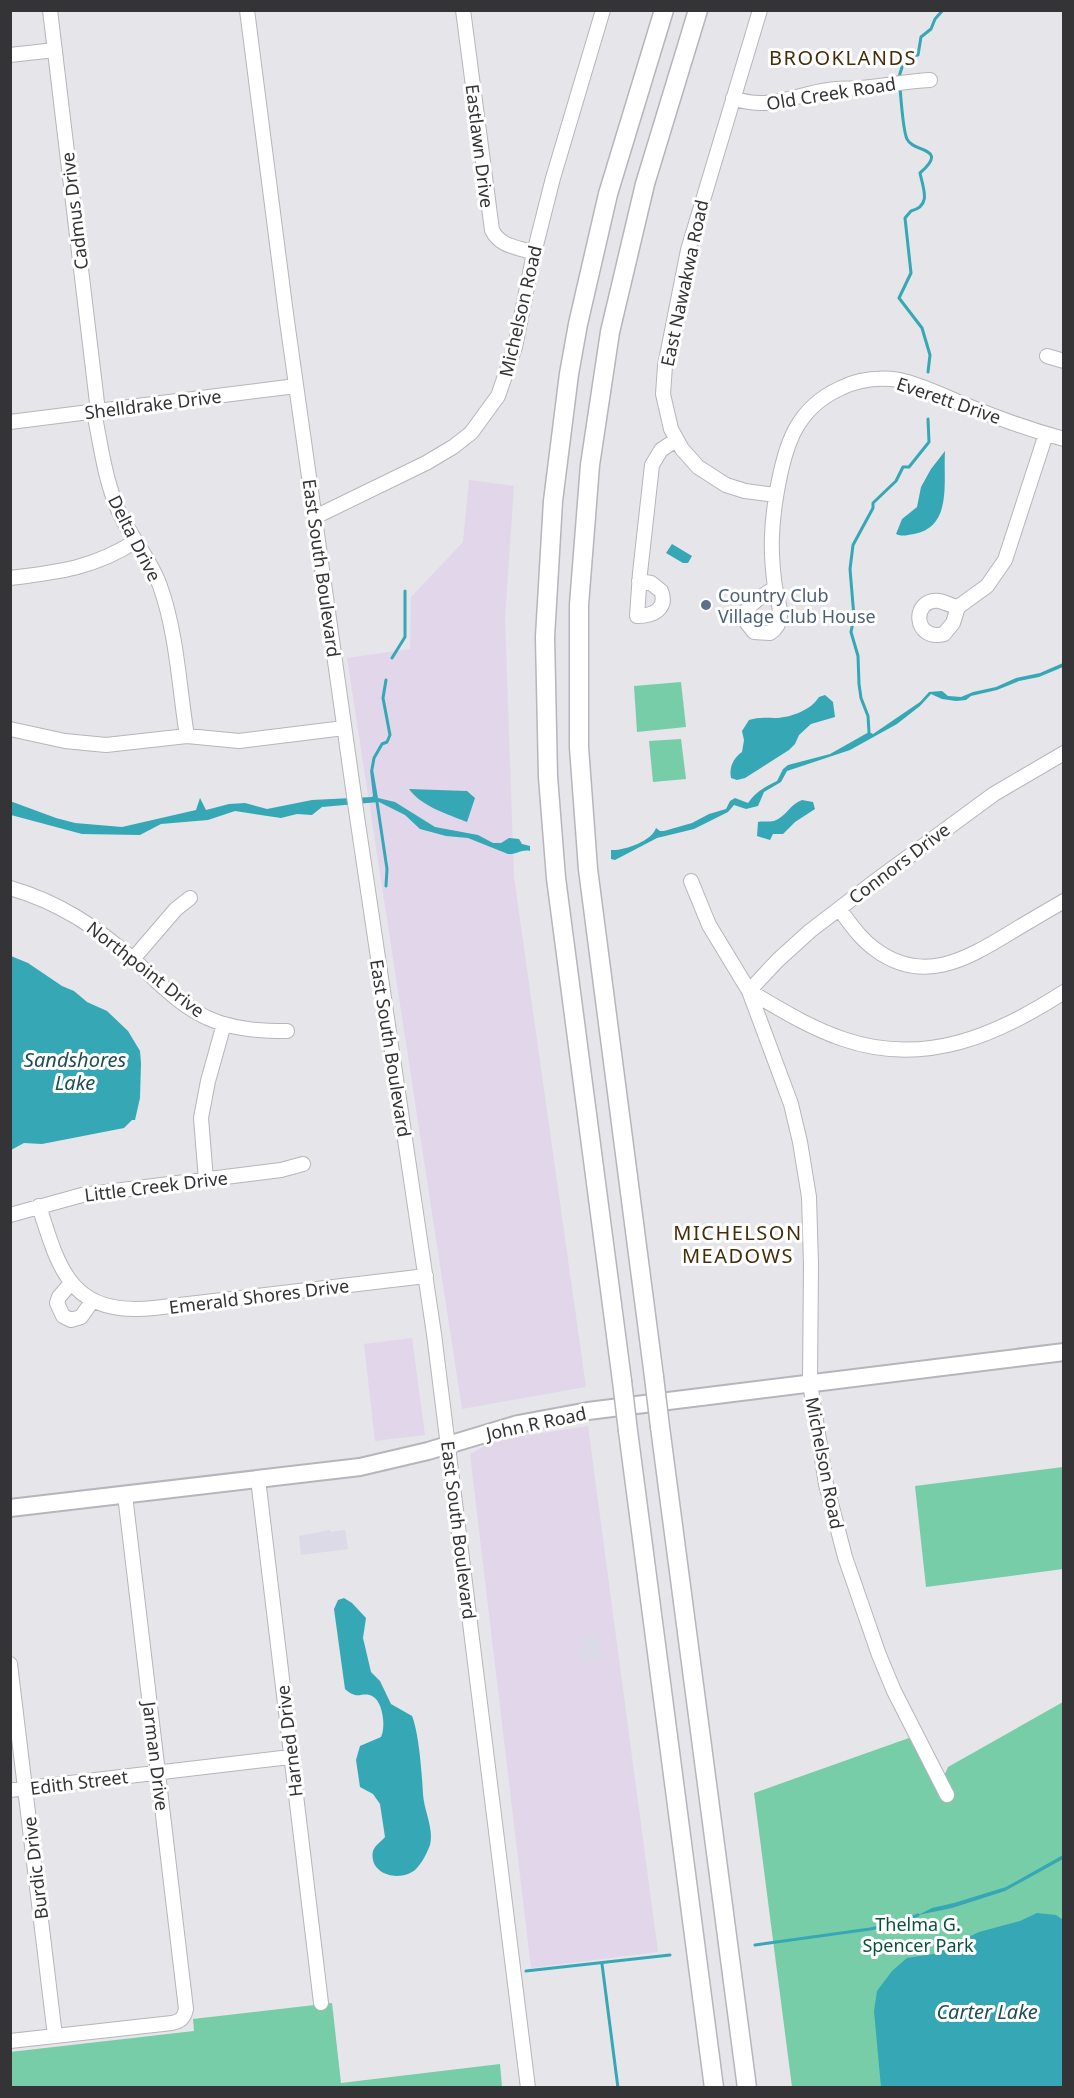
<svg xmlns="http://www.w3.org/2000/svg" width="1074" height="2098" font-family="'Noto Sans',sans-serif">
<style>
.commercial{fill:#e2d6eb}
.built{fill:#dbdae6}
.green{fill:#76cda7}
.water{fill:#35a7b5}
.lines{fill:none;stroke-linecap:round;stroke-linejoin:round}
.stream{stroke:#35a7b5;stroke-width:3}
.minor-casing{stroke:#b6b5bb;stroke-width:16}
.major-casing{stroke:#b6b5bb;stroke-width:20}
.highway-casing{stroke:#b6b5bb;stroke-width:21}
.minor{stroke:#fff;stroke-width:14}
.major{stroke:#fff;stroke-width:16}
.highway{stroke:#fff;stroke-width:18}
.highway-bridge-casing{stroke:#b6b5bb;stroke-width:21;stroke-linecap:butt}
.highway-bridge{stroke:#fff;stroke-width:18}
.service-dot{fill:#5c6f8a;stroke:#fff;stroke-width:2}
.labels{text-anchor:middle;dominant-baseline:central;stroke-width:6;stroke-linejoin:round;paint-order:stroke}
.street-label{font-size:18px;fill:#343436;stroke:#fff}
.service-label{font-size:18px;fill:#4e5e75;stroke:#fff;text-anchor:start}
.park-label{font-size:18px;fill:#09523a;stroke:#fff}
.neighbourhood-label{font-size:20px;letter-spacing:1.5px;fill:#442d08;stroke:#fff}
.water-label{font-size:20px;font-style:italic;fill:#1e4e55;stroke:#fff}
</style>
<rect width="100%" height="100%" fill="#e5e5ea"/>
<path class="commercial" d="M469,480L514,486L505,618L514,877L586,1387L462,1409L347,658L410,649L411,597L463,542Z
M412,1338L425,1435L375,1441L364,1344Z
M588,1426L658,1952L531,1968L470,1454L496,1440Z"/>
<path class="built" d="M330,1530V1532L345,1530L348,1549L301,1555L299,1536Z
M599,1634L602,1660L581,1663L579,1649L583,1648L582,1637Z"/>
<path class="green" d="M681,682L686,727L637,732L634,686Z
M681,739L686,779L653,782L649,741Z
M1063,1467V1569L926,1587L915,1486Z
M1063,1702V2087H792L754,1793L909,1738L938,1790L948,1767Z
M332,2003L341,2083L500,2064L502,2087H11L10,2052L194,2031L193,2019Z"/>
<path class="water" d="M945,451C943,481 953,527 914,534C907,535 902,537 896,534L902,519L917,507L921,487L931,469Z
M672,544L692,556L688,563H683L666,553Z
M1063,663V667L1039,677L1019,681L997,690L971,696L966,700L956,701L942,699L931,694L920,706L897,724L850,750L787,771L781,782L764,792L758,806L746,809L734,805L728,812L694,829L657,838L615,860L611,859V850C624,851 652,841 656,828L660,831H664L692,823L709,814L726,809L730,801L735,798L748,803C755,792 765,787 777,781L783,769L788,765L830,754L869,732L873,734L920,702L929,692L942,691L948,696L961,697L973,692L996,687L1016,678L1040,673Z
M825,695L833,702L835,717L811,724L799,735L795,744L789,750L745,778L737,780L731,778C729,768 733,758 742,752L744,740L742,731L749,720C759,717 766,718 777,718C792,717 811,710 819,697Z
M373,769L378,798L395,802L435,827L478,835L493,843H501L509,838L519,839L522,844L530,846V851C522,849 516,855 508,854L468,838L446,836L420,829L405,815L379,802L322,807L312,815L297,814L281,818L235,811L208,820L161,824L140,835L82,834L11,815L10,801L56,818L75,823L122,827L196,810L200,798L206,810L229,804L245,803L267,809L312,800L372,797L373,796L370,770Z
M409,789L467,791L475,798L467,822C447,814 421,806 409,789Z
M802,800L813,802L815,809L795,822L783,834H773L770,840L757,836L758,822C763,821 769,822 774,821C786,817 790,804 802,800Z
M11,956L28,963L62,986L74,991L87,1002L107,1011L128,1031L140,1051L141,1063L140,1098L135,1120H132L124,1128L42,1144L24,1143L11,1150Z
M344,1598L352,1603L366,1618L363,1638L371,1672L380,1681L391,1704L412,1716C419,1733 422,1775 423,1794C424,1811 434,1828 430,1845C427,1853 422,1863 416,1869C401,1883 368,1875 373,1851C375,1845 381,1842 385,1837L380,1804L373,1794L360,1787L356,1760L360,1746L381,1737C386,1727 383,1701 372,1696C362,1691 358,1701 345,1689L334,1609L338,1600Z
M1063,1855V1859L1005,1891L952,1908L918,1915L932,1908L954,1903L1006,1887Z
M1037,1913L1056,1915L1063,1920V2087H881L874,2011L877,1991L892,1971L907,1958L933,1954L979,1932L1020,1921Z"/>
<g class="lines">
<path class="stream" d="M899,77L905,57L918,55L921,37L931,29L935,19L943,10
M900,88C901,98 903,131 907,139C913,153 950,147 920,173C923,188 932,206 911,211L905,218L911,273L899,298L922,328L930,355L928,372
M392,658L405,637V591
M869,732L868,716L861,698L859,684L858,656L851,632L854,617L850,569L853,545L873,508V503L896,481L903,467H909L929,442L928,419
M372,769L374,758L382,744L387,742L390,735L383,698L386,680
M377,802L387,869L386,886
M755,1945L870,1929L895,1924L918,1915
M602,1964L618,2088
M526,1971L670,1955"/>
<defs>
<path id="minor" d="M50,10L98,411
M247,10L286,314L356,810L434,1334L528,2088
M463,10L492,230C500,247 518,247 534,253
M760,10L688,250L665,366L663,394L671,429L682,449L698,467L726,485L745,491L776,495
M10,55L55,50
M733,98C768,111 794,95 828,90C839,88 850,89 861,88C884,86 907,81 930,80
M1047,356L1064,361
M94,412C101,446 105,482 120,514C132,539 151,560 160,586C177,633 179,687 187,736
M10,422L296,386
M315,517L426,463L453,447L471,433L498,396L515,347L534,253L553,178L603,10
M10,578C59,572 94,568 136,541
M639,581L651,583L661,591C668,609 653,616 637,616L640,573L652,465L661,450L676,440
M775,587C778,603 787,622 770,633L754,632L747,623L746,611C753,600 766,595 775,587C770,552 771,525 777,491C785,445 796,408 841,388C859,379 880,377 900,380C923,385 946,397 968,406C1000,419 1031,430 1064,439
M958,607L953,623L944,634C913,642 911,598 939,601C945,602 951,606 958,607L987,586L1005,560L1046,434
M10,729L65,741L106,745L187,736L239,741L344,728
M1064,753L994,794L874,882L810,931L778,960L749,991C778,1008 810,1028 843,1039C924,1067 996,1036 1064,992
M691,881L709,925L749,991L791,1104L800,1142L809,1197L811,1264L810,1383L826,1484L845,1557L879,1655L894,1691L947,1795
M10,888C59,902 98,928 135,961C159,983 184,1010 215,1021C239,1030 262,1031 287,1031
M839,909C850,923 860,939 876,950C923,984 965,960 1008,934C1026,923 1045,912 1064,901
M133,959L176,909L190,898
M206,1180L201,1118L208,1081L224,1024
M39,1206C60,1273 72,1316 154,1308L426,1276
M10,1215L82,1195L281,1170L303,1164
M71,1283L59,1297L57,1303L63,1316L71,1320L81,1317L93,1300
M258,1479L321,2003
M10,1664L55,2036
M10,1790L290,1757
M10,2041L172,2023C181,2021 184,2018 186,2009L125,1495"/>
<path id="major" d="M10,1508L360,1467L428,1451L518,1424L588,1411L1064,1352"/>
<path id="highway" d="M654,1377L588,869L579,747V605L590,465L610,332L645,184L698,10
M622,1381L556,878L548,777L545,637L553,501L569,374L578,324L608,194L664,10
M660,1427L747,2088
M628,1431L714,2088"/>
</defs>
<use href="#minor" class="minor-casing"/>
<use href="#major" class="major-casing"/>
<use href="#highway" class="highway-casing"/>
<use href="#minor" class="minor"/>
<use href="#major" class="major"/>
<use href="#highway" class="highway"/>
<defs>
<path id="highway-bridge" d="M654,1377L660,1427
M622,1381L628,1431"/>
</defs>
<use href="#highway-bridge" class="highway-bridge-casing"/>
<use href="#highway-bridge" class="highway-bridge"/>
</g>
<circle class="service-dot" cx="706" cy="605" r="6"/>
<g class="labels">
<g class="street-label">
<text transform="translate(831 93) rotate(-9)">Old Creek Road</text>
<text transform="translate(480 146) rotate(83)">Eastlawn Drive</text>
<text transform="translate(74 211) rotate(-97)">Cadmus Drive</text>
<text transform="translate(684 283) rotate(-78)">East Nawakwa Road</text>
<text transform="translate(520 311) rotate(-77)">Michelson Road</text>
<text transform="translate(949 400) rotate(19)">Everett Drive</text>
<text transform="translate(153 404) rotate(-7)">Shelldrake Drive</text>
<text transform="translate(135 538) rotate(63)">Delta Drive</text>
<text transform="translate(322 568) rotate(82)">East South Boulevard</text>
<text transform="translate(899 863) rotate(-37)">Connors Drive</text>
<text transform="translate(146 969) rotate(38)">Northpoint Drive</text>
<text transform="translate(391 1048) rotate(81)">East South Boulevard</text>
<text transform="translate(156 1186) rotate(-7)">Little Creek Drive</text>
<text transform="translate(259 1296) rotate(-7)">Emerald Shores Drive</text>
<text transform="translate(536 1423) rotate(-12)">John R Road</text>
<text transform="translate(825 1463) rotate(79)">Michelson Road</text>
<text transform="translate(459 1530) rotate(83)">East South Boulevard</text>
<text transform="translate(289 1741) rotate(-97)">Harned Drive</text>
<text transform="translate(156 1756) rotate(83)">Jarman Drive</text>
<text transform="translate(79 1782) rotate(-7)">Edith Street</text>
<text transform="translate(35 1868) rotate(-97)">Burdic Drive</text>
</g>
<g class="service-label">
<text x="718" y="595">Country Club<tspan x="718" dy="21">Village Club House</tspan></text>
</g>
<g class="park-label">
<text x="918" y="1924">Thelma G.<tspan x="918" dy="21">Spencer Park</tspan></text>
</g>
<g class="neighbourhood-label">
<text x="843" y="57">BROOKLANDS</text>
<text x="738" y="1232">MICHELSON<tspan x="738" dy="23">MEADOWS</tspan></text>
</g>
<g class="water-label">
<text x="75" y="1059">Sandshores<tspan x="75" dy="23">Lake</tspan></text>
<text x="987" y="2011">Carter Lake</text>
</g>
</g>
<rect width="1074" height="2098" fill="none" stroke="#343436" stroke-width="24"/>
</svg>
